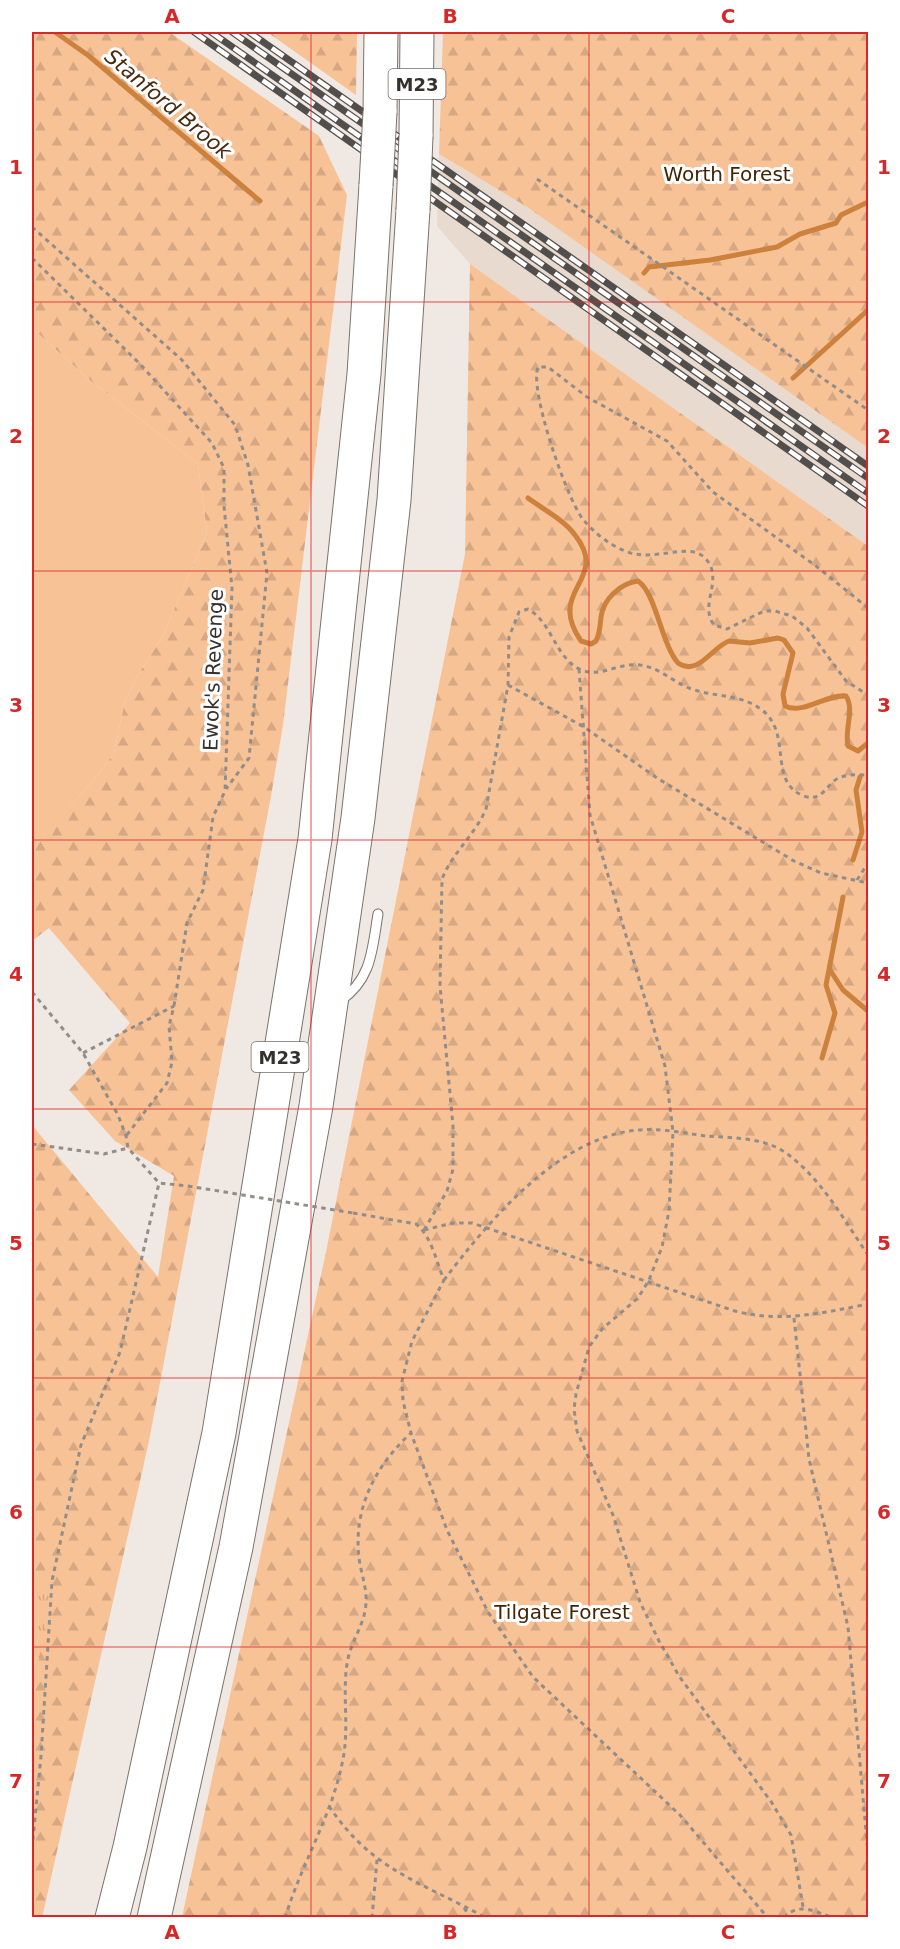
<svg xmlns="http://www.w3.org/2000/svg" width="900" height="1949" font-family="'DejaVu Sans',sans-serif">
<style>
.built{fill:#e8dacf}
.grass{fill:#f8c297}
.forest{fill:url(#forest-firs)}
.park{fill:url(#park-tufts)}
.lines{fill:none;stroke-linecap:round;stroke-linejoin:round}
.stream{stroke:#cc813c;stroke-width:5}
.lane-casing{stroke:#7a736e;stroke-width:11}
.highway-casing{stroke:#7a736e;stroke-width:35}
.path{stroke:#928d89;stroke-width:3;stroke-dasharray:4.5 4.5;stroke-linecap:butt}
.lane{stroke:#fff;stroke-width:9}
.highway{stroke:#fff;stroke-width:33}
.rail-casing{stroke:#524e4b;stroke-width:7}
.rail{stroke:#fff;stroke-width:4.5;stroke-dasharray:14;stroke-linecap:butt}
.highway-bridge-casing{stroke:#7a736e;stroke-width:35;stroke-linecap:butt}
.path-bridge{stroke:#928d89;stroke-width:3;stroke-dasharray:4.5 4.5;stroke-linecap:butt}
.highway-bridge{stroke:#fff;stroke-width:33}
.grid{fill:none;stroke:#d62828;stroke-width:1.5;stroke-opacity:0.55}
.labels{text-anchor:middle;dominant-baseline:central;stroke-width:6;stroke-linejoin:round;paint-order:stroke}
.shield{fill:#fff;stroke:#706e6d;stroke-width:1.5}
.shield-label{font-size:18px;font-weight:bold;fill:#33302e}
.park-label{font-size:20px;fill:#412305;stroke:#fff}
.street-label{font-size:20px;fill:#33302e;stroke:#fff}
.water-label{font-size:21px;font-style:italic;fill:#492a0d;stroke:#fff}
.neatline{fill:none;stroke:#d62828;stroke-width:2}
.grid-label{font-size:20px;text-anchor:middle;font-weight:bold;fill:#d62828}
</style>
<defs>
<pattern id="forest-firs" width="22" height="20" patternUnits="userSpaceOnUse" patternTransform="scale(1.5)"><rect width="22" height="20" fill="#f8c297"/><path d="M5 1l3.5 6h-7zM16 11l3.5 6h-7z" fill="#d5a782"/></pattern>
<pattern id="park-tufts" width="24" height="20" patternUnits="userSpaceOnUse" patternTransform="scale(1.5)"><rect width="24" height="20" fill="#f8c297"/><path d="M3 7l-1-3M5 7V3M7 7l1-3M15 17l-1-3M17 17v-4M19 17l1-3" fill="none" stroke="#d5a782"/></pattern>
</defs>
<rect width="100%" height="100%" fill="#f0e8e2"/>
<path class="built" d="M439,154L527,207L868,448V546L470,264L437,226Z"/>
<path class="grass" d="M32,328L91,381L198,464L207,532L163,636L136,678L125,701L114,753L98,775L72,804L32,834Z"/>
<path class="forest" d="M32,32H169L319,136L347,195L283,725L271,796L149,1441L42,1918L32,1917V1125L158,1277L174,1176L115,1141L69,1090L130,1023L49,928L32,941V832L72,804L98,775L114,753L125,701L136,678L163,636L207,532L198,464L91,381L32,328Z
M267,32H357L356,95Z
M443,32H868V448L527,207L439,154Z
M470,264L868,546V1917H182L326,1252L465,554Z"/>
<path class="park" d="M56,1562L32,1698V1590Z"/>
<g class="lines">
<path class="stream" d="M55,32L89,56L260,201
M644,273L649,267L710,260L777,247L800,234L836,223L841,215L868,202
M793,378L868,310
M528,498C543,509 564,520 575,535C611,581 545,589 581,641L591,644L596,641C600,633 600,626 601,617C603,599 621,583 638,581C656,593 661,643 678,663C698,677 712,647 729,641L750,643L778,638L784,640L793,653L783,694L785,706C803,715 826,694 846,696C855,710 844,730 848,746L858,751L868,743
M853,860L862,832L856,790L860,777
M830,970L843,990L868,1011
M822,1058L835,1013L826,985L843,897"/>
<defs>
<path id="lane" d="M340,1001C372,979 372,950 378,914"/>
<path id="highway" d="M380,112L381,32
M416,136L417,32
M112,1918L130,1847L219,1433L315,839L364,374L376,185
M154,1918L236,1547L316,1106L358,818L394,500L413,210"/>
</defs>
<use href="#lane" class="lane-casing"/>
<use href="#highway" class="highway-casing"/>
<path class="path" d="M537,179L868,410
M32,227L182,360L235,425L248,465L267,573L249,758L226,789
M32,258L139,363L212,443L224,468V506L232,588L225,791L213,817L203,890L187,923L174,1006L169,1026L172,1062L167,1083L126,1136
M868,608L816,566L713,492L667,441L587,397L548,367H538C529,390 566,496 582,518C593,532 608,544 625,551C653,563 687,542 704,557C726,578 698,604 714,625L727,629L764,611H775L792,616L807,628L846,681L868,695
M579,669L590,815L665,1066L673,1132L669,1211L662,1247L649,1280L638,1298L602,1329L589,1347L576,1394L574,1409L577,1431L613,1515L640,1602L659,1641L679,1676L772,1803L791,1835L803,1907
M508,685L584,727L657,778L794,861L821,873L868,883
M857,880L868,863
M32,992L83,1053L118,1115L126,1136L128,1148L159,1183L188,1186
M83,1053L174,1006
M32,1144L104,1154L128,1148
M353,1213L416,1224C432,1237 436,1261 444,1280L412,1341L402,1381L403,1401L411,1433L447,1530L488,1612L533,1677L680,1815L768,1918
M424,1230L447,1191L453,1169V1126L440,986L442,879C452,853 475,835 486,809L508,685L509,637L519,612L528,609C552,622 555,658 581,670C601,678 619,662 640,665C658,667 672,681 689,688C714,698 740,693 762,710C793,734 767,782 804,796C824,803 826,782 841,777C850,774 860,775 868,775
M424,1230L453,1223H472L735,1311C781,1323 822,1313 868,1304
M444,1280C488,1222 558,1137 638,1130C660,1128 684,1133 706,1136C731,1138 764,1137 786,1153C821,1178 844,1220 868,1255
M794,1318L809,1459L848,1627L868,1854
M329,1806C372,1871 422,1882 486,1918
M32,1849L41,1756L52,1581L81,1445L120,1352L159,1183
M464,1908L471,1918
M285,1918C301,1865 331,1817 342,1764C350,1730 342,1697 347,1664C350,1642 365,1625 366,1603C367,1588 361,1573 359,1558C353,1508 376,1465 411,1433
M372,1918L377,1860
M784,1918C799,1901 815,1912 834,1918"/>
<use href="#lane" class="lane"/>
<use href="#highway" class="highway"/>
<defs>
<path id="rail" d="M194,32L868,506
M211,32L868,493
M232,32L868,478
M249,32L868,466"/>
</defs>
<use href="#rail" class="rail-casing"/>
<use href="#rail" class="rail"/>
<defs>
<path id="highway-bridge" d="M376,185L380,112
M413,210L416,136"/>
</defs>
<use href="#highway-bridge" class="highway-bridge-casing"/>
<path class="path-bridge" d="M188,1186L353,1213"/>
<use href="#highway-bridge" class="highway-bridge"/>
</g>
<path class="grid" d="M311,32V1918M589,32V1918M32,302H868M32,571H868M32,840H868M32,1109H868M32,1378H868M32,1647H868"/>
<g class="labels">
<g class="shield">
<rect x="388.5" y="69" width="57" height="30" rx="4.5"/>
<rect x="251.5" y="1042" width="57" height="30" rx="4.5"/>
</g>
<g class="shield-label">
<text x="417" y="84">M23</text>
<text x="280" y="1057">M23</text>
</g>
<g class="park-label">
<text x="727" y="174">Worth Forest</text>
<text x="562" y="1612">Tilgate Forest</text>
</g>
<g class="street-label">
<text transform="translate(213 670) rotate(-88)">Ewok's Revenge</text>
</g>
<g class="water-label">
<text transform="translate(168 104) rotate(40)">Stanford Brook</text>
</g>
</g>
<rect width="900" height="1949" fill="none" stroke="#ffffff" stroke-width="66"/>
<rect x="33" y="33" width="834" height="1883" class="neatline"/>
<g class="grid-label">
<text x="172" y="23">A</text>
<text x="450" y="23">B</text>
<text x="728" y="23">C</text>
<text x="16" y="174">1</text>
<text x="884" y="174">1</text>
<text x="16" y="443">2</text>
<text x="884" y="443">2</text>
<text x="16" y="712">3</text>
<text x="884" y="712">3</text>
<text x="16" y="981">4</text>
<text x="884" y="981">4</text>
<text x="16" y="1250">5</text>
<text x="884" y="1250">5</text>
<text x="16" y="1519">6</text>
<text x="884" y="1519">6</text>
<text x="16" y="1788">7</text>
<text x="884" y="1788">7</text>
<text x="172" y="1939">A</text>
<text x="450" y="1939">B</text>
<text x="728" y="1939">C</text>
</g>
</svg>
